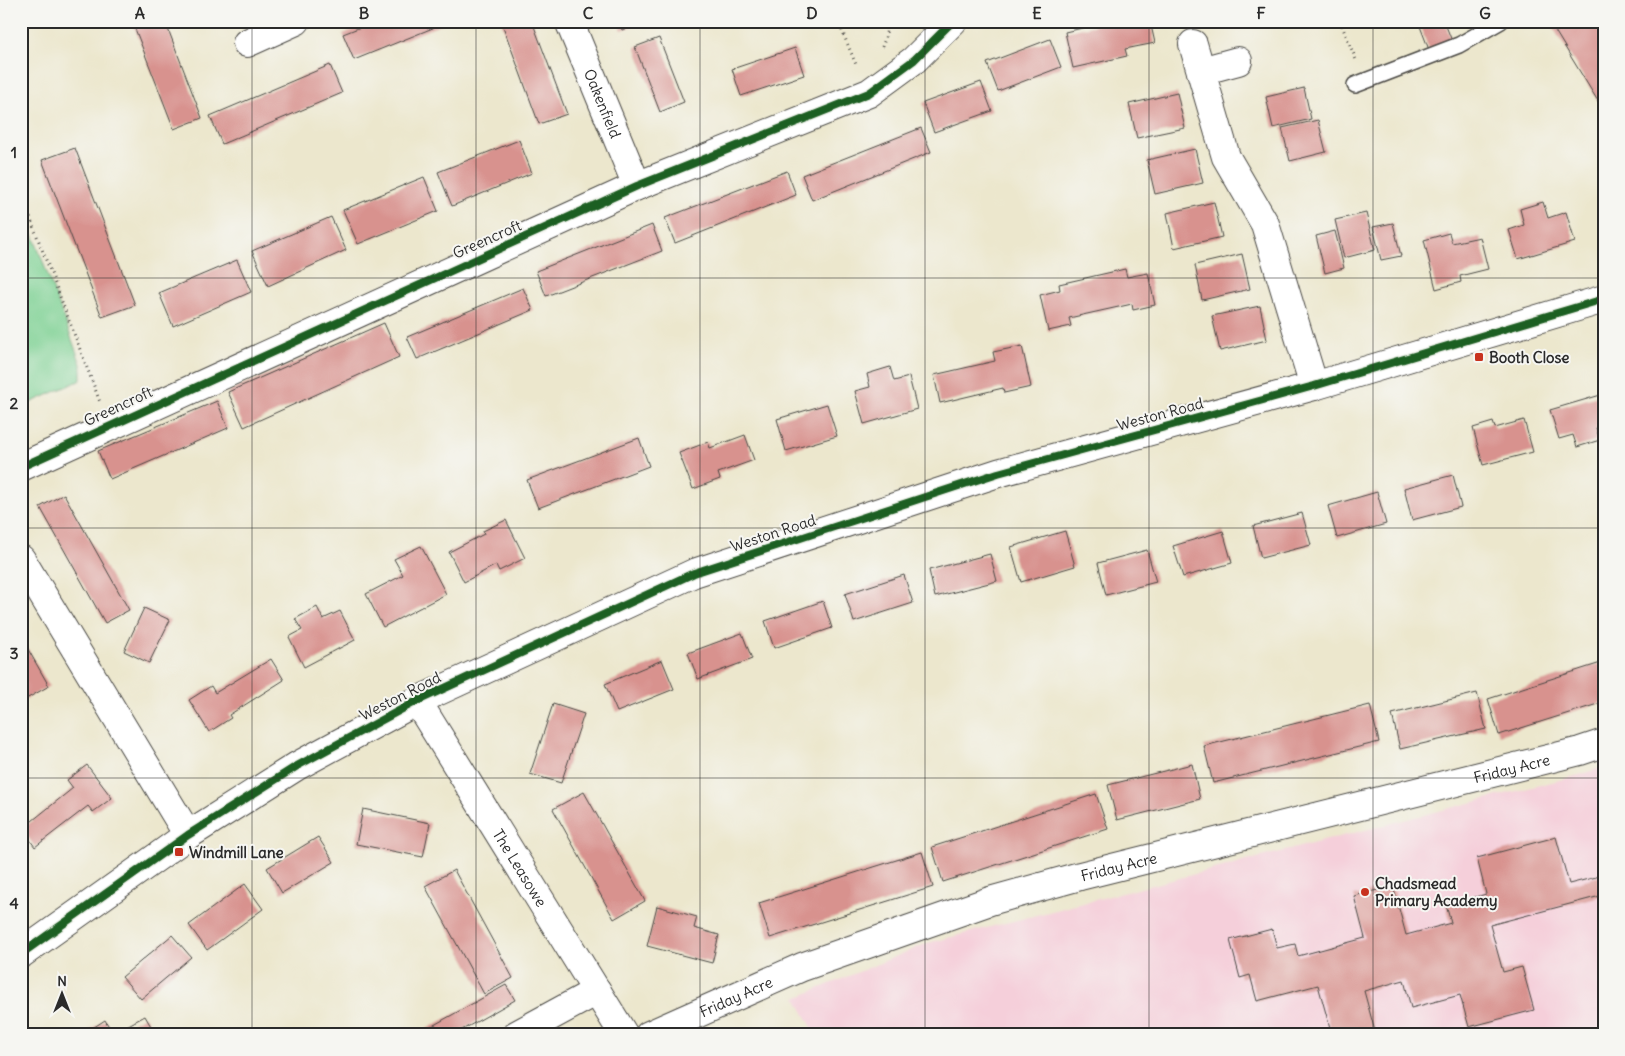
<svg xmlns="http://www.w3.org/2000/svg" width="1625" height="1056" font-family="Delius,sans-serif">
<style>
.built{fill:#f5cfda}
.green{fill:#7cd092;stroke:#547e5e}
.building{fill:#d8928e}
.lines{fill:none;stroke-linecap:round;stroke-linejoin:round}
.service-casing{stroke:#484743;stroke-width:18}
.minor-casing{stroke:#484743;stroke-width:30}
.path{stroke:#484743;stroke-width:3;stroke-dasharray:1 4;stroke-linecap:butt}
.service{stroke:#fff;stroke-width:15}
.minor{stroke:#fff;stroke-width:28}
.cycleway-casing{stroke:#f6f6f2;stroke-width:11}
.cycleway{stroke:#1b5e20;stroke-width:8}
.grid{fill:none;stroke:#2b2b2b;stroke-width:1;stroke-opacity:0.55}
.poi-dot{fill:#c8321e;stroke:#f6f6f2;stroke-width:2}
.labels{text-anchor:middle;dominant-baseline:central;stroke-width:4;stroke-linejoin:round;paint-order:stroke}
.street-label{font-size:15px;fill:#2b2b2b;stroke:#f6f6f2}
.poi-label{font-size:15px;font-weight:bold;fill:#2b2b2b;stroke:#f6f6f2;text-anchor:start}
.neatline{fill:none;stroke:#2b2b2b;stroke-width:2}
.grid-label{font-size:16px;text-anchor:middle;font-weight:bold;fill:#2b2b2b}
</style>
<rect width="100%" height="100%" fill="#f6f6f2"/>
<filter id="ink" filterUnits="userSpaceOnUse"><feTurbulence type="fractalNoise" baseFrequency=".02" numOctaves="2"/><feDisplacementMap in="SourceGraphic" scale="10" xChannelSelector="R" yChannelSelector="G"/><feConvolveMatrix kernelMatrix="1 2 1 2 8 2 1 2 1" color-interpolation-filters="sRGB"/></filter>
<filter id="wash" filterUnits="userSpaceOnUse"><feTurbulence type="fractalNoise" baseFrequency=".0096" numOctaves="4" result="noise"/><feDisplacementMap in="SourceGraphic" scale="20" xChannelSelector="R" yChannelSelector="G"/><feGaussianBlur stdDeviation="1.12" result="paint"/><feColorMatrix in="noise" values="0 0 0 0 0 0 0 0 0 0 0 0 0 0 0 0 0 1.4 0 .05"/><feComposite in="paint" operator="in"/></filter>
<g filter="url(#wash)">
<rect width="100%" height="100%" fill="#ece7cd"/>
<path class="built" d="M1604,767V1035H816L796,998L928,943L1579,775Z"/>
<path class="green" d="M30,227L81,364V380L21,407V231Z"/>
<g id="blocks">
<path class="building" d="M132,21H165L202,118L174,129Z
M376,21H450L354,60L343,34Z
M501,21H532L567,114L539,124Z
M618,21H644L622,30Z
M1113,21H1150L1155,43L1125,49L1127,56L1073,68L1065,32Z
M1418,21H1444L1454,46L1431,55Z
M1549,21H1592L1604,40V111Z
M659,38L684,102L660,112L635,47Z
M1050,39L1061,67L998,91L987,63Z
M795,48L804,75L741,96L732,69Z
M330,65L342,93L222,144L210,116Z
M981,82L992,111L934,132L923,103Z
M1304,88L1311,119L1273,128L1266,97Z
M1177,93L1185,128L1137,138L1129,104Z
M1318,120L1326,152L1290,161L1282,128Z
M921,128L931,152L812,200L802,175Z
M519,140L532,173L452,206L438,172Z
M75,148L135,305L102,317L42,160Z
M1195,149L1203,183L1155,194L1147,160Z
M787,171L796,195L675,243L665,218Z
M424,177L438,211L358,244L343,210Z
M1214,202L1222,237L1174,248L1167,213Z
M1543,202L1548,218L1566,212L1575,242L1518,259L1509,230L1524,225L1520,209Z
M1366,213L1375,250L1344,258L1335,220Z
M331,217L346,250L268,286L252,251Z
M1393,223L1401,256L1381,260L1373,227Z
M652,225L662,251L546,296L536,271Z
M1335,231L1344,268L1325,273L1316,236Z
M1449,233L1452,243L1480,237L1488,269L1460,276L1461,282L1436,289L1424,240Z
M1242,254L1250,289L1202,300L1195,265Z
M237,260L251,292L173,326L159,293Z
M1125,269L1127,277L1148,273L1155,305L1133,310L1132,304L1069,318L1071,326L1048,331L1040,295L1060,290L1059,284Z
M523,288L533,310L417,359L407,337Z
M1260,306L1267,340L1220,351L1212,316Z
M384,323L399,357L244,427L228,392Z
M1022,346L1031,387L1004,393L1003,388L940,403L934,375L995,361L993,352Z
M890,367L894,381L909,377L917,409L864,424L855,391L870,387L867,374Z
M1604,394V425L1596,428L1600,440L1577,447L1573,435L1559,439L1550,410Z
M217,401L228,428L110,479L98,451Z
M827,404L837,436L786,451L777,419Z
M1524,420L1533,452L1483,465L1473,428L1493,422L1495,428Z
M745,435L754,460L718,473L720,479L693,489L679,453L708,442L710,448Z
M639,438L649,466L538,508L527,480Z
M1453,475L1461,507L1412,520L1404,488Z
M1377,492L1386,524L1337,538L1328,506Z
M64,494L129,610L105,623L40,507Z
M1302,513L1311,545L1261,558L1253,526Z
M506,520L525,558L499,571L496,565L464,582L449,552L484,534L483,531Z
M1065,531L1075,566L1021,582L1011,547Z
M1223,531L1232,563L1183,577L1173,546Z
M421,546L446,594L383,627L366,594L403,575L394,559Z
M1147,550L1156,582L1106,595L1098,563Z
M990,554L997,581L935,597L929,570Z
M904,575L913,603L854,622L845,594Z
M823,601L832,628L774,648L765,621Z
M317,607L323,619L340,611L355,640L304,667L289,637L302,630L295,619Z
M144,608L170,620L149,663L124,651Z
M742,633L752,659L698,679L688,653Z
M21,637L49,686L26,699L21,691Z
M271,659L284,680L229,715L231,718L209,732L189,700L211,686L215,693Z
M662,660L674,689L617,712L605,684Z
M1604,662V702L1499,735L1488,699Z
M1477,693L1486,729L1400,749L1392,714Z
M553,704L584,714L561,783L530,774Z
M1370,705L1379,742L1213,783L1204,746Z
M1192,764L1200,799L1117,820L1108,785Z
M87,765L112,798L93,812L88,806L35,847L22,829L73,788L67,780Z
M584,792L645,901L614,919L553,809Z
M1096,794L1108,829L943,882L932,847Z
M363,809L430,823L423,857L356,844Z
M318,837L334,862L282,893L267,868Z
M1556,837L1569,884L1604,875V895L1490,925L1503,972L1522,967L1534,1010L1469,1027L1460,995L1411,1008L1404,980L1364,991L1376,1035H1332L1318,985L1257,1001L1250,975L1240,978L1230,940L1272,929L1277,948L1295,944L1298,956L1365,938L1354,896L1393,886L1406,935L1451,923L1446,905L1486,894L1477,858Z
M922,852L933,887L770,938L759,903Z
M454,870L513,978L484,994L425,886Z
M245,884L263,909L207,950L189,925Z
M657,906L697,917L694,928L719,935L712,963L647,946Z
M172,935L191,957L141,999L122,977Z
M506,985L515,1000L453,1035H416Z
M145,1016L156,1035H125L121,1029Z
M105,1020L114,1035H82Z"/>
</g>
</g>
<g filter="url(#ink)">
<use href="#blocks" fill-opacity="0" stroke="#484743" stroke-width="1"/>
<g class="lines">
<defs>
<path id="service" d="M1355,85L1459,45L1501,21"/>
<g id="minor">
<path id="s1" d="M569,21L637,186"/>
<path d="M247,43L296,21"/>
<path d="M1193,44L1226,157L1265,224L1314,386"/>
<path d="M1201,71L1238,61"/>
<path d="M21,467L637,186L869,93L914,60L953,21"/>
<path d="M21,559L188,835"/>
<path id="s2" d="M417,701L624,1035"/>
<path d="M21,954L188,835L297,766L417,701L694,573L998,473L1314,386L1604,299"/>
<path d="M516,1035L597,991"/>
<path id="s3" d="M649,1035L802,967L990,901L1080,876L1580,751L1604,743"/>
</g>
</defs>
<use href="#service" class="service-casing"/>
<use href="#minor" class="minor-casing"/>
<path class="path" d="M838,21L857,67
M1340,21L1357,62
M882,47L885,39L888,21
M21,194L100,402"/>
<use href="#service" class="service"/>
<use href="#minor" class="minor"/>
<defs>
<path id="cycleway" d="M21,467L637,186L869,93L914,60L953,21
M21,954L188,835L297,766L417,701L694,573L998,473L1314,386L1604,299"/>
</defs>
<use href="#cycleway" class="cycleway-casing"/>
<use href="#cycleway" class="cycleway"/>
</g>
</g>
<path class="grid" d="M252,21V1035M476,21V1035M700,21V1035M925,21V1035M1149,21V1035M1373,21V1035M21,278H1604M21,528H1604M21,778H1604"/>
<g class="poi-dot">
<rect x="1474" y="352" width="10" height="10" rx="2.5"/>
<rect x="174" y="847" width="10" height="10" rx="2.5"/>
<circle cx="1365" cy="892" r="5"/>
</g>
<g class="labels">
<g class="street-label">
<text stroke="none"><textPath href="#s1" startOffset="89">Oakenfield</textPath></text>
<text transform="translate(487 239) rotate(-24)">Greencroft</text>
<text transform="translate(118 406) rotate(-25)">Greencroft</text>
<text transform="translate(1160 414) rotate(-15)">Weston Road</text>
<text transform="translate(773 533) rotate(-18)">Weston Road</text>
<text transform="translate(400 696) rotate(-27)">Weston Road</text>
<text stroke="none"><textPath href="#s3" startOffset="905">Friday Acre</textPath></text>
<text stroke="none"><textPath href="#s3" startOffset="500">Friday Acre</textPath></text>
<text stroke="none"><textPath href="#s2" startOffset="196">The Leasowe</textPath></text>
<text stroke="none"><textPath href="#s3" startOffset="95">Friday Acre</textPath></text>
</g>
<g class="poi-label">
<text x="1489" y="357">Booth Close</text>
<text x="189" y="852">Windmill Lane</text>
<text x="1375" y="883">Chadsmead<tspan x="1375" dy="17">Primary Academy</tspan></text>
</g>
</g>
<rect width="1625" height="1056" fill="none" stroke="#f6f6f2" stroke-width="55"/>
<g transform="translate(62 994)" stroke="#f6f6f2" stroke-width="4" paint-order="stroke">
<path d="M0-4L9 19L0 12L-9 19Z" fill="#2b2b2b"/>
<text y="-8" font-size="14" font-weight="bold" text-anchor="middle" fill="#2b2b2b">N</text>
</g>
<rect x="28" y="28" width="1570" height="1000" class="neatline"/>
<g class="grid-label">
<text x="140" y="19">A</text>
<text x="364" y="19">B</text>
<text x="588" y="19">C</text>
<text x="812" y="19">D</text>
<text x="1037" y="19">E</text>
<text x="1261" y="19">F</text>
<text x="1485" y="19">G</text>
<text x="14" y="158">1</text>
<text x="14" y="409">2</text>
<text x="14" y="659">3</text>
<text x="14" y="909">4</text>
</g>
</svg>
